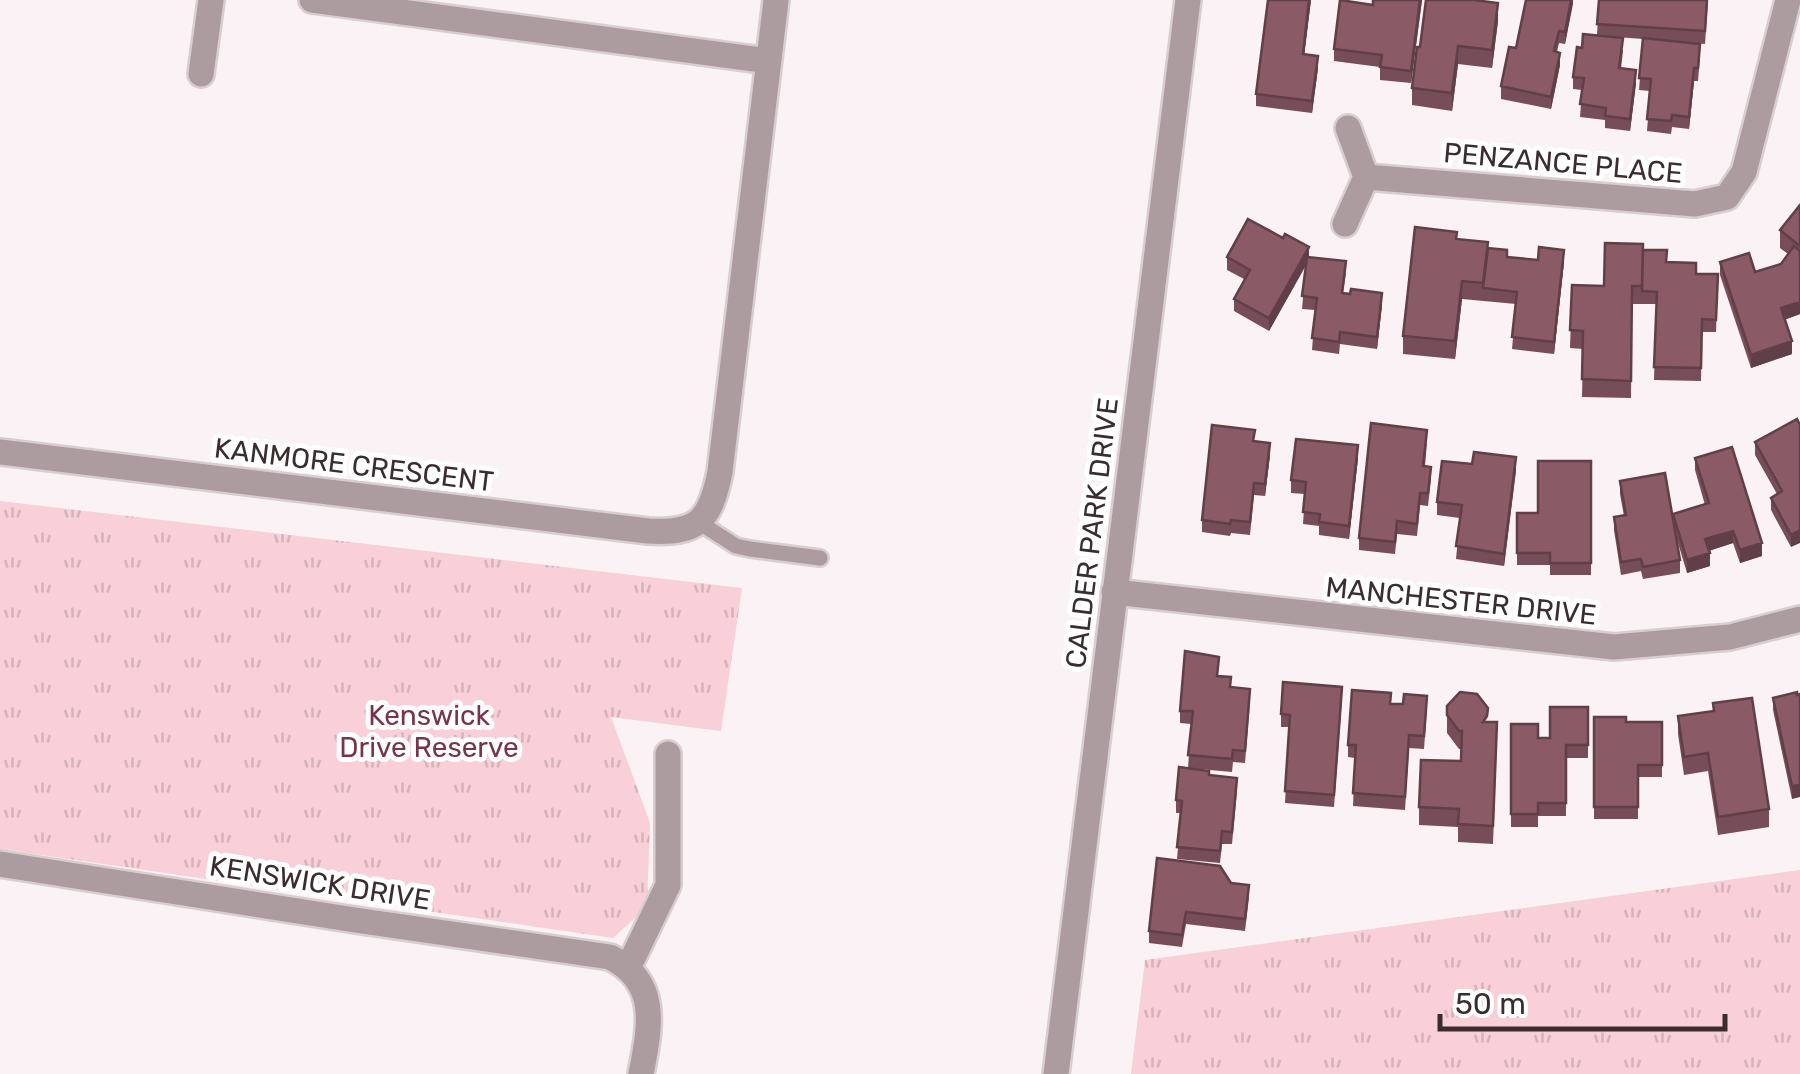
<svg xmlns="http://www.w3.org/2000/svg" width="1800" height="1074" font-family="Rubik,sans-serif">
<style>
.park{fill:url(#park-tufts)}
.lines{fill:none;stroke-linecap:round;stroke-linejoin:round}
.service-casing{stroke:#d8ced1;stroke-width:20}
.minor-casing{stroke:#d8ced1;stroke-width:30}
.tertiary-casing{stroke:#d8ced1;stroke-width:30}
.service{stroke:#ac9b9f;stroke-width:15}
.minor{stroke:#ac9b9f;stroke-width:25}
.tertiary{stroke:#ac9b9f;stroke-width:25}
.wall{fill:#774d59}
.shaded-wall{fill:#613f48}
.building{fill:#8a5a67;stroke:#613f48;stroke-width:2.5}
.labels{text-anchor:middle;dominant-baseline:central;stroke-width:10;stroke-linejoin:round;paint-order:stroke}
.street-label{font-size:28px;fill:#3b2c2f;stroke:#fff}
.park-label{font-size:28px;fill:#773549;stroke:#fff}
</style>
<defs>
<pattern id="park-tufts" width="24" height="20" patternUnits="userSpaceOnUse" patternTransform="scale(2.5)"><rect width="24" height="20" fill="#f9cfd8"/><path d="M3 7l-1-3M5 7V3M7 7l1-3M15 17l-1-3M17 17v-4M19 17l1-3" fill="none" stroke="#d6b2ba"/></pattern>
</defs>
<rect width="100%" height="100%" fill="#faf2f4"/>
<path class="park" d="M0,501L742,588L721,731L611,717L650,823L647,907L613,938L0,849Z
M1800,870V1074H1131L1145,960Z"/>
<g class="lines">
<defs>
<path id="service" d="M700,523L736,546L750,549L820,558"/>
<path id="minor" d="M312,0L768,61
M201,74L211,0
M1366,177L1695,204L1727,197L1744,172L1788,0
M1345,224L1366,177L1348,128
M0,452L648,531C698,534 710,521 720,472L776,0
M1114,592L1614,647L1730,637L1800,619
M0,864L355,920L610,957C660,982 650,1027 641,1074
M629,966L668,885V754"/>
<path id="tertiary" d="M1056,1074L1188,0"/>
</defs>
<use href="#service" class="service-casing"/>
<use href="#minor" class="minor-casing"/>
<use href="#tertiary" class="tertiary-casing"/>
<use href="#service" class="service"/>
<use href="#minor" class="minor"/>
<use href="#tertiary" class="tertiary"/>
</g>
<path class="wall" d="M1311,0L1304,54L1318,68L1312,113L1256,106V94Z
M1422,0L1411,83L1380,80V67L1334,61V49L1373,5Z
M1573,0L1565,44L1559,43L1557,52L1560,65L1551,109L1501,99V86L1516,48Z
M1599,0H1708L1705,44L1672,41L1700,57L1698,81H1694L1689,129L1672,127L1671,134L1647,131L1650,91L1639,90L1643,39L1616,37L1623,51L1621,69L1636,83L1630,131L1605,128V120L1580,117L1582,90L1573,89V77L1582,48L1597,35Z
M1498,21L1492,68L1458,64L1452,111L1412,105V88L1420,47Z
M1800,205V314L1784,320L1792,354L1751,368L1720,275V262L1755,272L1781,264L1788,254L1780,248V230Z
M1457,239L1488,248L1507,257L1564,262L1554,354L1512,349L1516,304L1462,299L1455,359L1403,354V336Z
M1643,250L1666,262L1696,274H1718L1716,332H1702L1701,381L1654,380L1656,304H1632L1631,398L1582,397L1583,349L1570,348L1572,285L1604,286Z
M1227,257H1309L1346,273L1343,293L1382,305L1377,349L1340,344L1339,354L1312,350L1315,310L1302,309L1306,264L1269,331L1234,311V299L1244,279L1227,270Z
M1800,425L1791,547L1771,510V498L1777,494L1755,455V442Z
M1255,441L1270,455L1265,496L1254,495L1250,535L1231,533L1230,536L1202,532V520Z
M1427,442L1425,466L1431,479L1428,506L1420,505L1417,536L1397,534L1395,554L1359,550V538Z
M1358,458L1349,539L1319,535V526L1303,524L1305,494L1291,493V480Z
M1695,458L1762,556L1740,563L1733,543L1709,551L1710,566L1687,573L1675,533L1680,560V573L1643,579L1641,571L1621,575L1614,530V517L1624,516L1620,494V481L1673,521V514L1705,505L1695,470Z
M1591,461V575H1550V565H1517V513H1538Z
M1516,470L1504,566L1456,559L1460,518L1437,515V502Z
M1218,676L1250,702L1245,763L1233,762L1232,772L1188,768L1191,724L1180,723V711Z
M1797,695L1792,799L1773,710V698Z
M1342,699L1334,807L1285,803L1289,727H1281V714Z
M1713,703L1769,809V827L1718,835L1708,771L1684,775L1678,734V716L1713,711Z
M1391,704L1427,708L1424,749L1409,748L1405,810L1353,806L1355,758L1348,757V745Z
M1447,706L1488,722L1497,740L1493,844L1458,842V827L1419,825V807L1461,761V749H1459L1447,733Z
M1588,707V758H1566V816H1538V827H1511V724L1538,738H1550Z
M1594,717L1626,722H1662V777H1638V819H1594Z
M1209,775L1237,791L1232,844H1222L1220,863L1177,859L1181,813H1176V800Z
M1231,883L1249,897L1245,931L1186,924L1182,947L1149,943V931Z"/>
<path class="shaded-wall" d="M1309,0H1311L1303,66V54Z
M1420,0H1422L1411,83V71Z
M1571,0H1573V4L1565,44V32Z
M1498,3V21L1492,68V50Z
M1458,46V64L1452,111V93Z
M1560,53V65L1551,109V97Z
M1318,56V68L1312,113V101Z
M1694,68V81L1689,129V117Z
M1636,70V83L1630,131V119Z
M1309,247V260L1269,331V318Z
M1564,250V262L1554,354V342Z
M1462,281V299L1455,359V341Z
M1382,293V305L1377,349V337Z
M1800,302V314L1781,321V308Z
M1792,341V354L1751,368V355Z
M1270,443V455L1265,496V484Z
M1358,445V458L1349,539V526Z
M1516,457V470L1504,566V554Z
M1800,530V543L1791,547V535Z
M1733,531V543L1705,552V539Z
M1762,543V556L1740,563V550Z
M1710,553V566L1687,573V560Z
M1800,785V797L1792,799V786Z"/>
<path class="building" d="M1268,0H1309L1303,54L1318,56L1312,101L1256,94Z
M1340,0L1373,5V0H1420L1411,71L1380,67L1382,55L1334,49Z
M1426,0H1474L1498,3L1492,50L1458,46L1452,93L1412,88L1417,47H1420Z
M1526,0H1571L1565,32L1559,31L1554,51L1560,53L1551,97L1501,86L1509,47L1516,48Z
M1599,0H1707L1705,31L1597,24Z
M1583,34L1623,38L1619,68L1636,70L1630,119L1605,116L1606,108L1580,104L1584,78L1573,77L1577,47L1582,48Z
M1643,38L1700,44L1698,68H1694L1689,117L1672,115L1671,121L1647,119L1651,79L1639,78Z
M1800,205V246L1780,230Z
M1248,219L1283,238L1285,234L1309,247L1269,318L1234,299L1250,270L1227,257Z
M1415,227L1457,232L1456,239L1488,242L1483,283L1462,281L1455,341L1403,336Z
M1605,243L1643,244L1642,286H1632L1631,381L1582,379L1583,331L1570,330L1572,285L1604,286Z
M1794,246L1800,251V302L1781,308L1792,341L1751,355L1720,262L1749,253L1755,272L1781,264Z
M1539,247L1564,250L1554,342L1512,337L1517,292L1483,288L1488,248L1507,250V257L1538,260Z
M1643,250H1667L1666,262L1696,263V274H1718L1716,320L1702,319L1701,368L1654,367L1657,292L1642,291Z
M1307,257L1346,261L1342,293L1350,294L1351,289L1382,293L1377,337L1340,332L1339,342L1312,338L1317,298L1302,296Z
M1797,419L1800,425V530L1791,535L1771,498L1782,491L1755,442Z
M1371,423L1427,430L1423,466L1431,467L1428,493H1420L1417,524L1397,521L1395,542L1359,538Z
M1212,425L1255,430L1253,441L1270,443L1265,484L1254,483L1250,522L1231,520L1230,524L1202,520Z
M1296,439L1358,445L1349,526L1319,522L1320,514L1303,512L1306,482L1291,480Z
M1732,447L1762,543L1740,550L1733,531L1705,539L1710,553L1687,560L1673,514L1709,503L1695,458Z
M1474,452L1516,457L1504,554L1456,546L1462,505L1437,502L1442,461L1472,464Z
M1538,461H1591V563H1550V553H1517V513H1538Z
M1665,473L1680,560L1643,567L1641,559L1621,562L1614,517L1626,515L1620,481Z
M1185,651L1219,657L1217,676L1231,677L1230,687L1250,689L1245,751L1233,750L1232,759L1188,755L1193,711H1180Z
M1283,682L1342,687L1334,795L1285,791L1290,715L1281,714Z
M1352,690L1391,693L1390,704H1403L1404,694L1427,696L1424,736L1409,735L1405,797L1353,793L1356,745H1348Z
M1460,692L1477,694L1488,708L1487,716L1483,722H1497L1493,826L1458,824L1459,809L1419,807L1421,760L1461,761L1462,731H1459L1447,715V706Z
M1797,692V695L1800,694V785L1792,786L1773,698Z
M1752,698L1769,809L1718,817L1708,753L1684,757L1678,716L1714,711L1713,703Z
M1550,707H1588V745H1566V803H1538V814H1511V724H1538V738H1550Z
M1594,717H1626V722H1662V765H1638V807H1594Z
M1179,767L1209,771V775L1237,778L1232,832L1222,831L1220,851L1177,847L1182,801L1176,800Z
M1157,858L1220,866L1231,883L1249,885L1245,919L1186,912L1182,935L1149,931Z"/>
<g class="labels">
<g class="street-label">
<text transform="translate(1563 163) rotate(5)">PENZANCE PLACE</text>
<text transform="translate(354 465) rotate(7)">KANMORE CRESCENT</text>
<text transform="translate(1092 533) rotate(-83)">CALDER PARK DRIVE</text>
<text transform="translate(1461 601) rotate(6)">MANCHESTER DRIVE</text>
<text transform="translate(320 883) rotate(9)">KENSWICK DRIVE</text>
</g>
<g class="park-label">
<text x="429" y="715">Kenswick<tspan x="429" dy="32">Drive Reserve</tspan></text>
</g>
</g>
<path d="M1440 1014v15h285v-15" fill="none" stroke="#3b2c2f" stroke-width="5"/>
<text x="1455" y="1014" font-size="30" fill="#3b2c2f" stroke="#ffffff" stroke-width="8" paint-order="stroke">50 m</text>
</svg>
